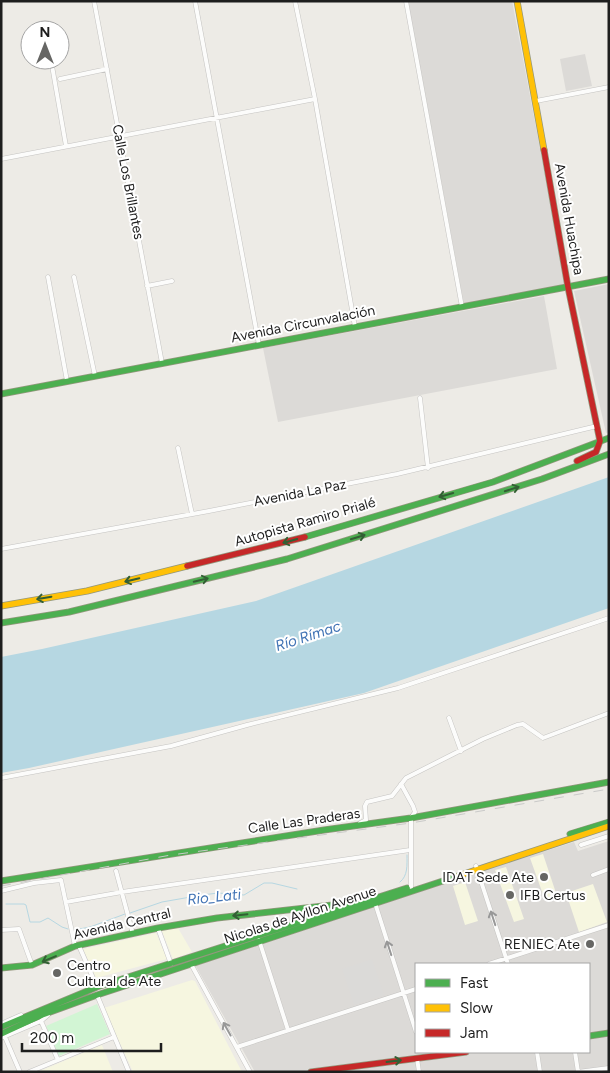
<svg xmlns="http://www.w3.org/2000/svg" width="610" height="1073" font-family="Figtree,sans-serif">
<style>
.residential{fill:#dcdad7;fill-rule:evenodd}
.education{fill:#f6f6e0}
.religious{fill:#dbdad8}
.park{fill:#d2f5d4}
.water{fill:#b6d7e2}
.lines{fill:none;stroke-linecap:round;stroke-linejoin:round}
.stream{stroke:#b6d7e2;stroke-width:1}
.street-casing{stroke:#c5c4c2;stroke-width:5}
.fast-casing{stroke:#93977d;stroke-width:7}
.slow-casing{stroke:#93977d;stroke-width:7}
.jam-casing{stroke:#93977d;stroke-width:7}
.street{stroke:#fcfcfb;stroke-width:4}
.fast{stroke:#4caf50;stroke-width:5.5}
.slow{stroke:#ffc107;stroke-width:5.5}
.jam{stroke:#c62828;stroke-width:5.5}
.rail{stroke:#cacac9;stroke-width:1;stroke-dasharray:10 10;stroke-linecap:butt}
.oneway{stroke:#335f34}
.oneway2{stroke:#989898}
.poi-dot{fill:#666664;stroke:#fff;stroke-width:2}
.labels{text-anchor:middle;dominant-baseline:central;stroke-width:4;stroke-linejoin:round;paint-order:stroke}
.street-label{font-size:14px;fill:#1e1e1e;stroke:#fff}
.poi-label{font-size:14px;fill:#1e1e1e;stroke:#fff;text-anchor:end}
.water-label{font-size:15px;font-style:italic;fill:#4274b5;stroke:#fff}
</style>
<rect width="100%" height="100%" fill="#edebe6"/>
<path class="residential" d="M408,1H512L566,285L464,304Z
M585,54L592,86L566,91L560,59Z
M609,284V432L606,433L574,291Z
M544,296L557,369L278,422L263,348Z
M609,841V1072H255L195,965L432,887L574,842L578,851ZM416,964H589V1052H416Z"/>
<path class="education" d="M543,854L557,896L545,900L530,858Z
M506,867L524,919L514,922L495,870Z
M465,882L478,921L465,925L453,886Z
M593,884L607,922L579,932L566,893Z
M178,928L192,952L173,959L162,931Z
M156,933L167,959L96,978L83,949Z
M192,980L195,981L242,1072H133L104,1008Z
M102,1045L113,1072H40V1071Z"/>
<path class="religious" d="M372,959L384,995L354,1005L342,969Z"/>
<path class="park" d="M97,1004L110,1034L59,1056L46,1026Z"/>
<path class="water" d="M609,477V608L364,693L29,768L1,773V657L42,649L256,601Z"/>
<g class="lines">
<path class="stream" d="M400,882C408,876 407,865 407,855
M6,904H24L26,905L30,922H40L48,918L62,927L68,929
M130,913L162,902L202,895L218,893L244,895L264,883H272L297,889
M74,930L90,927L125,914"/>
<defs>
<path id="street" d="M94,1L162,363
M195,1L259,345
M295,1L315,99L355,327
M406,1L462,307
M51,60L66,146
M60,79L107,69
M536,101L609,87
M1,159L315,99
M48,277L67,381
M74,277L95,376
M147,286L172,281
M420,398L428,468
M178,448L192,514
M1,549L209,511L397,474L597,426
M449,718L461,751
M1,778L171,746L247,725L398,688L609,618
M401,784L413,806L415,812L411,818V887
M360,823L366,820L365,806L367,802L392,796L406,778L483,739L517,725L523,724L543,738L609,713
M581,845L609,836
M476,866L508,964
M116,871L133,934
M593,875L609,869
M1,891L34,883L61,880L75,946
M66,902L122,892L410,850
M375,903L416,1032
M1,930L19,929L32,965
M159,931L171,964
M259,940L288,1030
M79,946L97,987
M191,964L250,1072
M489,964L609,925
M97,995L129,1072
M41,1021L58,1060
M3,1023L21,1015
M5,1037L20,1072
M1,1038L41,1021L48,1015
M237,1047L416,989
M537,1052L540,1072
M575,1052L578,1072
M417,1058L419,1072
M29,1072L114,1037
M578,1072L609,1068"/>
<path id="fast" d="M1,394L609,279
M305,537L493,482L609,438
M1,623L69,612L287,559L542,479L609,454
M570,834L609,822
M1,881L324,830L411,818L609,782
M1,968L32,965L75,946L158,928L217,918L359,902
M1,1027L97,987L407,888
M1,1034L42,1015L97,995L458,876
M589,1036L609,1033"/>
<path id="slow" d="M517,1L544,150
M1,606L87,591L187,566
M458,876L609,826"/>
<path id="jam" d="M544,150L568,287L600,441
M577,461L596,452L600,441
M187,566L305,537
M311,1072L466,1052"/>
</defs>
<use href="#street" class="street-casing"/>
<use href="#fast" class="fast-casing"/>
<use href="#slow" class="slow-casing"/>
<use href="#jam" class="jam-casing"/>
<use href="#street" class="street"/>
<use href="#fast" class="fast"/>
<use href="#slow" class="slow"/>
<use href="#jam" class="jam"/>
<path class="rail" d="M1,886L171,855L411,823L609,789"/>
</g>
<defs><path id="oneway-shaft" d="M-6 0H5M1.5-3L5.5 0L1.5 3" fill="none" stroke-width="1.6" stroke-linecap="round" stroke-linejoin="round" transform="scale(1.25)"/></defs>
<g class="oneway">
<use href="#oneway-shaft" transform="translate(512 489) rotate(-18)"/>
<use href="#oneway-shaft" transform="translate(446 495) rotate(164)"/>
<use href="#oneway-shaft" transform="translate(358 537) rotate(-17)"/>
<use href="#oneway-shaft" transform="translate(290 541) rotate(164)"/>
<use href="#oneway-shaft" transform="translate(132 580) rotate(167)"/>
<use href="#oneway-shaft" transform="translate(201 580) rotate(-14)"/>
<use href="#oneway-shaft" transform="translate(44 598) rotate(170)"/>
<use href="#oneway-shaft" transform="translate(240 915) rotate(174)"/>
<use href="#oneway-shaft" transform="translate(49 959) rotate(157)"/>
<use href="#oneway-shaft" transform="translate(394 1061) rotate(-7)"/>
</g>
<g class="oneway2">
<use href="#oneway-shaft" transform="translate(493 918) rotate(-108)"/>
<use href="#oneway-shaft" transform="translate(389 948) rotate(-108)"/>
<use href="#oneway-shaft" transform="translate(227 1029) rotate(-119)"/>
</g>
<g class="poi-dot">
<circle cx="544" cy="877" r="5"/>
<circle cx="510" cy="895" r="5"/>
<circle cx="590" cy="944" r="5"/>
<circle cx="57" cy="973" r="5"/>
</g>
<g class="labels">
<g class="street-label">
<text transform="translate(128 182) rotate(79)">Calle Los Brillantes</text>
<text transform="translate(569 219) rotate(80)">Avenida Huachipa</text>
<text transform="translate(303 324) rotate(-11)">Avenida Circunvalación</text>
<text transform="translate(300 493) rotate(-11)">Avenida La Paz</text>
<text transform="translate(305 522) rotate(-16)">Autopista Ramiro Prialé</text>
<text transform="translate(304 821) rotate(-8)">Calle Las Praderas</text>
<text transform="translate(300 915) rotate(-18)">Nicolas de Ayllon Avenue</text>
<text transform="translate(122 924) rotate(-13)">Avenida Central</text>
</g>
<g class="poi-label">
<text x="534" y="877">IDAT Sede Ate</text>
<text x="520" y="895" text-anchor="start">IFB Certus</text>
<text x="580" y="944">RENIEC Ate</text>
<text x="67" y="965" text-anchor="start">Centro<tspan x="67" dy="16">Cultural de Ate</tspan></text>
</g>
<g class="water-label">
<text transform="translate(308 636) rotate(-18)">Río Rímac</text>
<text transform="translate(214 897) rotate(-6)">Rio_Lati</text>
</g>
</g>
<rect width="610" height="1073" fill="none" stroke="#1e1e1e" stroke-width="5"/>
<rect x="415" y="963" width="175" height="90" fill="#ffffff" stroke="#a5a5a5"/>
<rect x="425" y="979" width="25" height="8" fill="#4caf50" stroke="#a5a5a5"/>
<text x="460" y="988" font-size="15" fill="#1e1e1e">Fast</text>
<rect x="425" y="1004" width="25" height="8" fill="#ffc107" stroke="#a5a5a5"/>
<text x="460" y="1013" font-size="15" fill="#1e1e1e">Slow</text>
<rect x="425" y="1029" width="25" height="8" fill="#c62828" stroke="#a5a5a5"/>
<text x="460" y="1038" font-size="15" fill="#1e1e1e">Jam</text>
<g transform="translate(45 45)"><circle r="24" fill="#ffffff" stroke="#a5a5a5"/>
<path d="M0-4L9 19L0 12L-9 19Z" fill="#666664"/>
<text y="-8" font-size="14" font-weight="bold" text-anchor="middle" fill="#1e1e1e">N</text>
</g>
<path d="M22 1043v8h139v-8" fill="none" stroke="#1e1e1e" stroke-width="2.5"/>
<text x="30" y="1043" font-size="15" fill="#1e1e1e" stroke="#ffffff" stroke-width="4" paint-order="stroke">200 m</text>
</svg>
